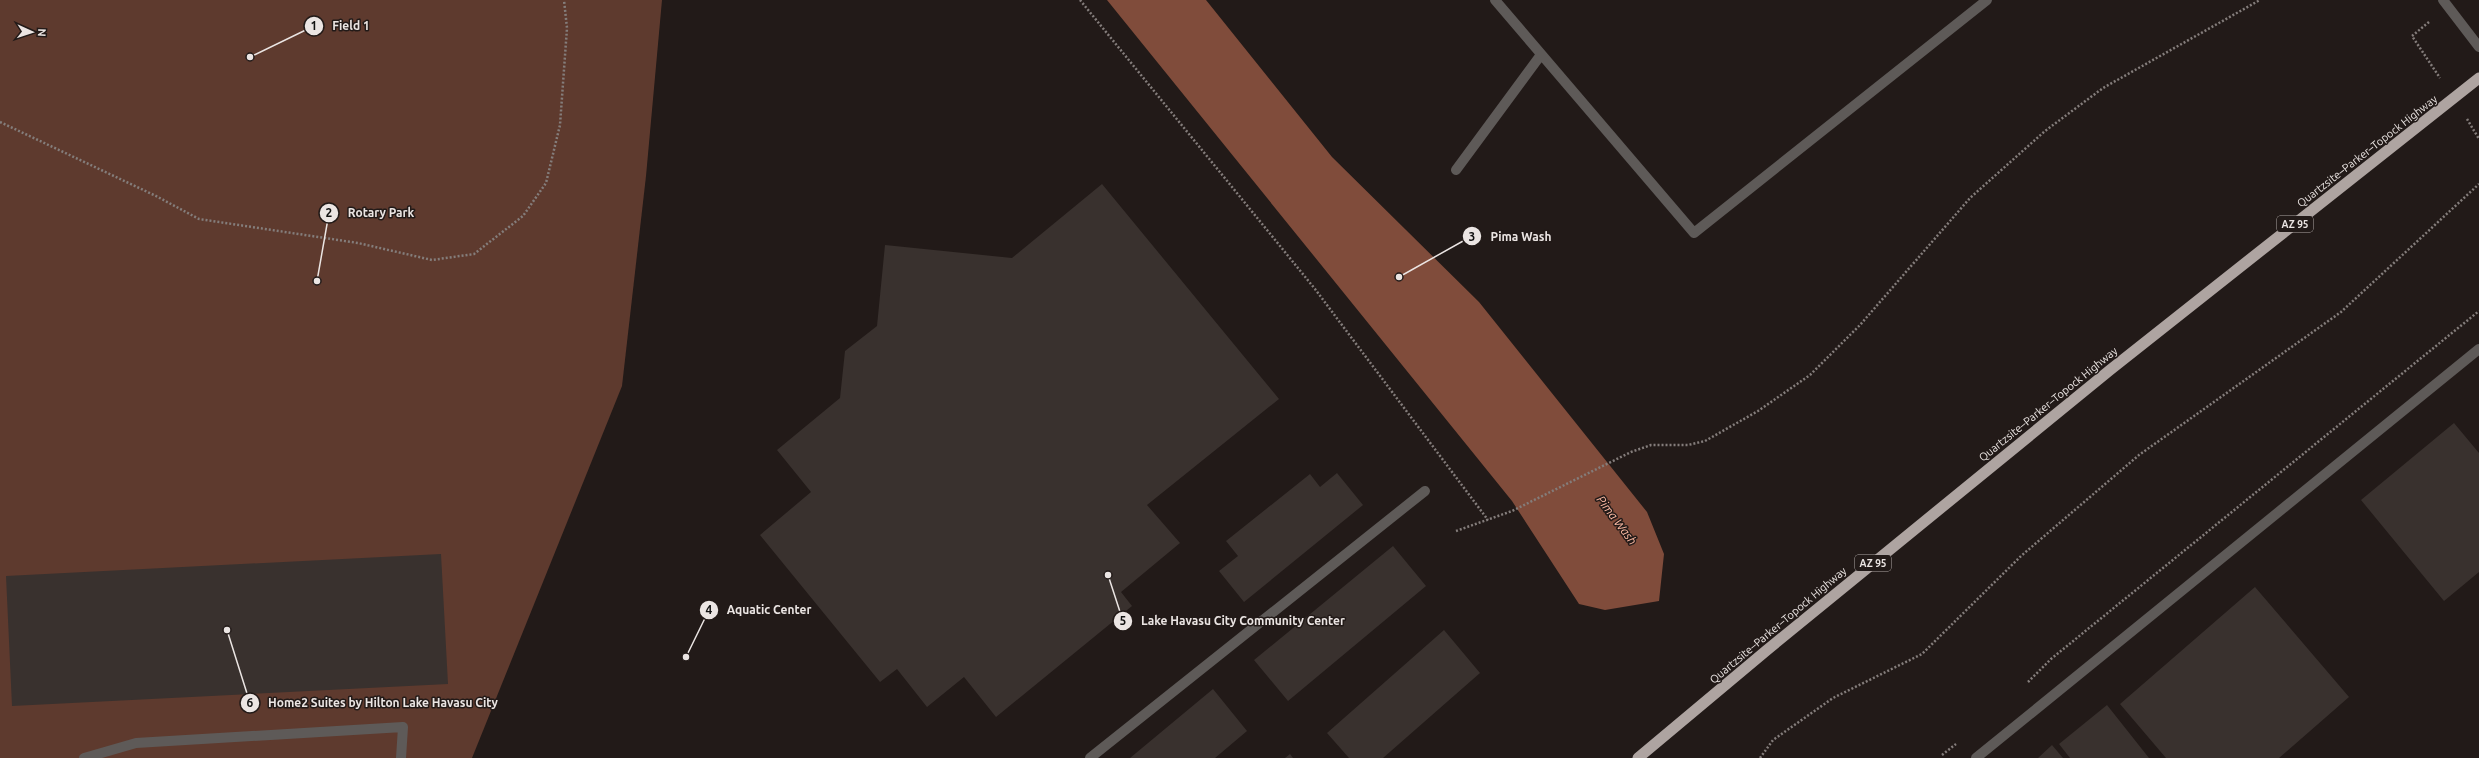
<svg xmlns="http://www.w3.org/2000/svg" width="2479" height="758" font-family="Ubuntu,sans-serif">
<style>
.green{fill:#5e3a2e}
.water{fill:#804c3b}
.building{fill:#39312e}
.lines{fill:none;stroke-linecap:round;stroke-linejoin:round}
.path{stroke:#847d7b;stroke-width:2.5;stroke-dasharray:2 2;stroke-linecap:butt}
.service{stroke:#5e5a58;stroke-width:10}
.minor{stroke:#5e5a58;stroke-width:10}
.trunk{stroke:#aea4a1;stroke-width:11}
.labels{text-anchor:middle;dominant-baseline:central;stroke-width:3;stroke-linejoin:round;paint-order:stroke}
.shield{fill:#221a18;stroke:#afa8a6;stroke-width:1}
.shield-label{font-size:10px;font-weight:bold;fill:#ebe5e3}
.street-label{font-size:11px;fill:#ebe5e3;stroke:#221a18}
.water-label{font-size:12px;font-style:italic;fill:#fdbaa3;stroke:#221a18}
.leader{fill:none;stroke:#ebe5e3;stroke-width:1.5}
.callout-dot{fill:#ebe5e3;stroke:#221a18;stroke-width:1.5}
.mark-label{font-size:12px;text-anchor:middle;font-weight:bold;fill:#111}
.callout-label{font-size:12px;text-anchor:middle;font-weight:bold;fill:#ebe5e3;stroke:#221a18;stroke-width:3;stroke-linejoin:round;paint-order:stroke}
</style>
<rect width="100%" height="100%" fill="#221a18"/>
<path class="green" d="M0,0H662L646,176L622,386L472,758H0Z"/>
<path class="water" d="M1107,0H1206L1332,157L1479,302L1647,512L1664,554L1659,601L1605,610L1579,604L1512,501Z"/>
<path class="building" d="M1102,184L1279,399L1147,505L1180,543L1121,592L1132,606L996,717L964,677L927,707L897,669L880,682L760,535L811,492L777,450L840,398L845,351L877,326L885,245L1012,258Z
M2454,423L2479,453V572L2444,601L2361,500Z
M1337,473L1363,505L1244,602L1219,571L1238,556L1226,541L1310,474L1320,487Z
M1393,546L1426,586L1288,701L1254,660Z
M441,554L448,684L12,706L6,576Z
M2255,587L2349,697L2279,758H2166L2120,704Z
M1444,630L1480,673L1383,758H1349L1327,733Z
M1213,689L1247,731L1215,758H1130Z
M2107,705L2149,758H2070L2059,744Z
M2052,745L2063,758H2038Z
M1290,754L1293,758H1285Z"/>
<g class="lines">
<path class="path" d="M1080,0L1315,289L1488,520
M2429,22L2412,36L2440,78
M2467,119L2479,139
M0,122L156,196L199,219L358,243L432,260L474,254L523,216L546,183L560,125L567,28L564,0
M1456,531L1512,511L1631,452L1651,445H1688L1705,441L1758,411L1810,375L1860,325L1970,198L2045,131L2103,88L2260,0
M2028,682L2051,659L2479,311
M1942,755L1956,744
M1760,758L1773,740L1833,698L1922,654L2021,556L2139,455L2341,312L2479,184"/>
<path class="service" d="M1495,0L1694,233L1987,0
M1456,170L1540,56
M84,758L136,743L403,727L401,758
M1090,758L1425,491
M1976,758L2479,349"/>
<path class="minor" d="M2443,0L2479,47"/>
<path class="trunk" d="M1638,758L1767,650L2110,370L2479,78"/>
</g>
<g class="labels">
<g class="shield">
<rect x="2277" y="216" width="36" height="16" rx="3"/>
<rect x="1855" y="555" width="36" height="16" rx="3"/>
</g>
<g class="shield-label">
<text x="2295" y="224">AZ 95</text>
<text x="1873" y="563">AZ 95</text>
</g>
<g class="street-label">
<text transform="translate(2367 151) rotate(-38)">Quartzsite–Parker–Topock Highway</text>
<text transform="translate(2048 404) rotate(-39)">Quartzsite–Parker–Topock Highway</text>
<text transform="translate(1778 625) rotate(-40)">Quartzsite–Parker–Topock Highway</text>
</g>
<g class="water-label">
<text transform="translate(1617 520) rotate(53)">Pima Wash</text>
</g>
</g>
<path class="leader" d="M250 57L314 26M317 281L329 213M1399 277L1472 236M686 657L709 610M1108 575L1123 621M227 630L250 703"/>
<g class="callout-dot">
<circle cx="250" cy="57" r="4"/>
<circle cx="317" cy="281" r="4"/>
<circle cx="1399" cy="277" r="4"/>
<circle cx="686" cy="657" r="4"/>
<circle cx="1108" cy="575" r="4"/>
<circle cx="227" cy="630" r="4"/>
<circle cx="314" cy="26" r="10"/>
<circle cx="329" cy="213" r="10"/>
<circle cx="1472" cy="236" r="10"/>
<circle cx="709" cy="610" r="10"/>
<circle cx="1123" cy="621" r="10"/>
<circle cx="250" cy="703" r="10"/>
</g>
<g class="mark-label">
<text x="314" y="30">1</text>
<text x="329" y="217">2</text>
<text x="1472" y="241">3</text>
<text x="709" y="614">4</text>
<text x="1123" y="625">5</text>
<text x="250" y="707">6</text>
</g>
<g class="callout-label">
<text x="351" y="30">Field 1</text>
<text x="381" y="217">Rotary Park</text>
<text x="1521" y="241">Pima Wash</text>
<text x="769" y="614">Aquatic Center</text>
<text x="1243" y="625">Lake Havasu City Community Center</text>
<text x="383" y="707">Home2 Suites by Hilton Lake Havasu City</text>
</g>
<g transform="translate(32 32) rotate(93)" stroke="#221a18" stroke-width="3" paint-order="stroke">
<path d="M0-3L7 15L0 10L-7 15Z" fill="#ebe5e3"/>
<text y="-6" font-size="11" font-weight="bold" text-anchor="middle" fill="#ebe5e3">N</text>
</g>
</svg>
